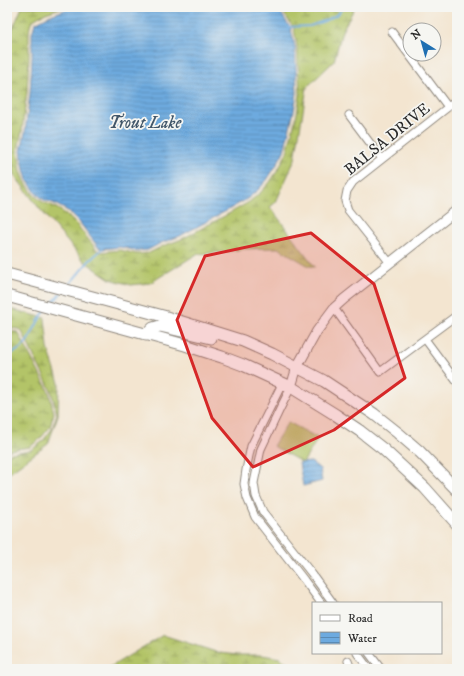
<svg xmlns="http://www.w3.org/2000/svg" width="464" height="676" font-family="'IM FELL DW Pica',serif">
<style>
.wetland{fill:url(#wetland-marsh);stroke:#6f7849}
.pitch{fill:#b3c467;stroke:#6f7849}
.water{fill:url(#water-rules);stroke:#4c6a85}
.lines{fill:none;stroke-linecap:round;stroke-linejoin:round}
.stream{stroke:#6daadf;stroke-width:2}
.minor-casing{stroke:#8f887e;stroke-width:9}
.tertiary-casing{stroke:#8f887e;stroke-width:11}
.primary-casing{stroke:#8f887e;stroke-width:13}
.minor{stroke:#fff;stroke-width:7}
.tertiary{stroke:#fff;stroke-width:9}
.primary{stroke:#fff;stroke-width:11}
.marked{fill:#d62828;fill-opacity:0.2;stroke:#d62828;stroke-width:3;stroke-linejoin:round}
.labels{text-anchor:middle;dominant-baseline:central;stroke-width:3.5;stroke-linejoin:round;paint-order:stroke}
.street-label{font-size:16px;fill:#2b2b2b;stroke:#f6f6f2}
.water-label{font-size:17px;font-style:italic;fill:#42576a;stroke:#f6f6f2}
</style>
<defs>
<pattern id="wetland-marsh" width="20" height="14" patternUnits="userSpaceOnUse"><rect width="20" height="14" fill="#b3c467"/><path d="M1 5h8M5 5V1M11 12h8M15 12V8" fill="none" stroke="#929f55"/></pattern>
<pattern id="water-rules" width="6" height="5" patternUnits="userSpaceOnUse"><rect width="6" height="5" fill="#6daadf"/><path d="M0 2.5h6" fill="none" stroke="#5a8bb5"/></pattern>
</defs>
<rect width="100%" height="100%" fill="#f6f6f2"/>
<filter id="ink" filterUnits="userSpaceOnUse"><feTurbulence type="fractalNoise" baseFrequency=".025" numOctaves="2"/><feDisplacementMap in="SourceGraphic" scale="8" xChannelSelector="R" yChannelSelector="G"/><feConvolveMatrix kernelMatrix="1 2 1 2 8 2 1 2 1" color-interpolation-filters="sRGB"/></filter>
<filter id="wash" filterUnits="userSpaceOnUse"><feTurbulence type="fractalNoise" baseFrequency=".012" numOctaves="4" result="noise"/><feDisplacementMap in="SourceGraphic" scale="16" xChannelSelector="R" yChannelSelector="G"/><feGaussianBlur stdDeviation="0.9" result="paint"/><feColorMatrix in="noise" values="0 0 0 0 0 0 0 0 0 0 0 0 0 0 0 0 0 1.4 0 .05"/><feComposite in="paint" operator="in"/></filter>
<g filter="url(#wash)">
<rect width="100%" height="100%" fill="#f3e5d0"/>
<path class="wetland" d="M22,7H64L46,13L38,17L32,21L30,26L29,33V57L27,93L22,131L18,150L21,171L25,181L34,195L43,202L53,206L66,214L77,225L97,250L101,252L120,250L137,254L149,253L163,246L182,239L230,213L249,202L260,193L270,182L279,168L287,152L297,113L300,94L297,47L294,29L281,9L299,11L306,7H355L342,31L334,61L307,87L295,159L276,202L270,207L315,267L309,266L278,248L243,249L223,252L197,254L150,283L131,285L110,279L84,261L39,208L15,176L7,141V42Z
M7,308L45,318L48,348L59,383L58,415L48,444L7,474V457L11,453L31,450L42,442L52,429L57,414L51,391L21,330L19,329L7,328Z
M7,331L18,332L49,392L54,413L50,427L40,439L30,447L10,450L7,453Z
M163,635L219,653L238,655H262L280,658L296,669H107Z"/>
<path class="pitch" d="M288,422L318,438L303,463L273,446Z"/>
<path class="water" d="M72,7H275L281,13L291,29L295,47L297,93L294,111L284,151L276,166L267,180L258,190L247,199L228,210L180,236L161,243L148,250L138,251L120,247L102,249L98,247L80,223L68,211L53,203L44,200L36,193L27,180L24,170L21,151L25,132L30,93L32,58V33L35,23L48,16Z
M311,462L320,469L322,481L303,486L299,463Z"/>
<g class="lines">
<path class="stream" d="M288,27L310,26L324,21L338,14L343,7
M67,287L89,261L102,249L103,247
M51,305L61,293
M7,355C32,348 31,328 45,311"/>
</g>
</g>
<g filter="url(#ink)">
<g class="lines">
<defs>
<path id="minor" d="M392,32L448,107
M349,115L382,159
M390,263L348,210L345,201L347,191L353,182L457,100
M334,308L380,372L457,315
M425,339L457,382
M282,384L251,446L246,470L244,484L247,498L255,517L304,580L321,603
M291,387L281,407L261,449L254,483L256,496L263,512L312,574L333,603
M357,653L369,669
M369,653L381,669
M348,661L351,669"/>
<path id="tertiary" d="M291,387L297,367L317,331L334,308L344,299L457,210"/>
<path id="primary" d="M7,274L163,316L243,341L272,354L324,381L374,414L398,433L420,452L457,490
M7,296L185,345L222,357L243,365L291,387L336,415L360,431L383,449L425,488L457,524
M146,335L153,328L160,326L211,338"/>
</defs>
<use href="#minor" class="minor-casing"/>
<use href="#tertiary" class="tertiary-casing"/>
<use href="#primary" class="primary-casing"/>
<use href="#minor" class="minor"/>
<use href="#tertiary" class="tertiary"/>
<use href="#primary" class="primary"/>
</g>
</g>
<path class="marked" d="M311,233L374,284L405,378L334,430L253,467L212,418L177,320L205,256Z"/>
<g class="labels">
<g class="street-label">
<text transform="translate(387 139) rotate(-39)">BALSA DRIVE</text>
</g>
<g class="water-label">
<text x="145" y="123">Trout Lake</text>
</g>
</g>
<rect width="464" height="676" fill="none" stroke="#f6f6f2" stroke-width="24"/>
<rect x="312" y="602" width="130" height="52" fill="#f6f6f2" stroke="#a5a5a2"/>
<rect x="320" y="615" width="20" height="6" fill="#ffffff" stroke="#a5a5a2"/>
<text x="348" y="622" font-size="12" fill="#2b2b2b">Road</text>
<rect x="320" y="632" width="20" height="12" fill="url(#water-rules)" stroke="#a5a5a2"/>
<text x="348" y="642" font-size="12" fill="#2b2b2b">Water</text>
<g transform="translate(422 42) rotate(323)"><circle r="19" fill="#f6f6f2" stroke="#a5a5a2"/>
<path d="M0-3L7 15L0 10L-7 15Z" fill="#1f6fb2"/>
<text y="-6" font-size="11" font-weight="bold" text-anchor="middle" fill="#2b2b2b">N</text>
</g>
</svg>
